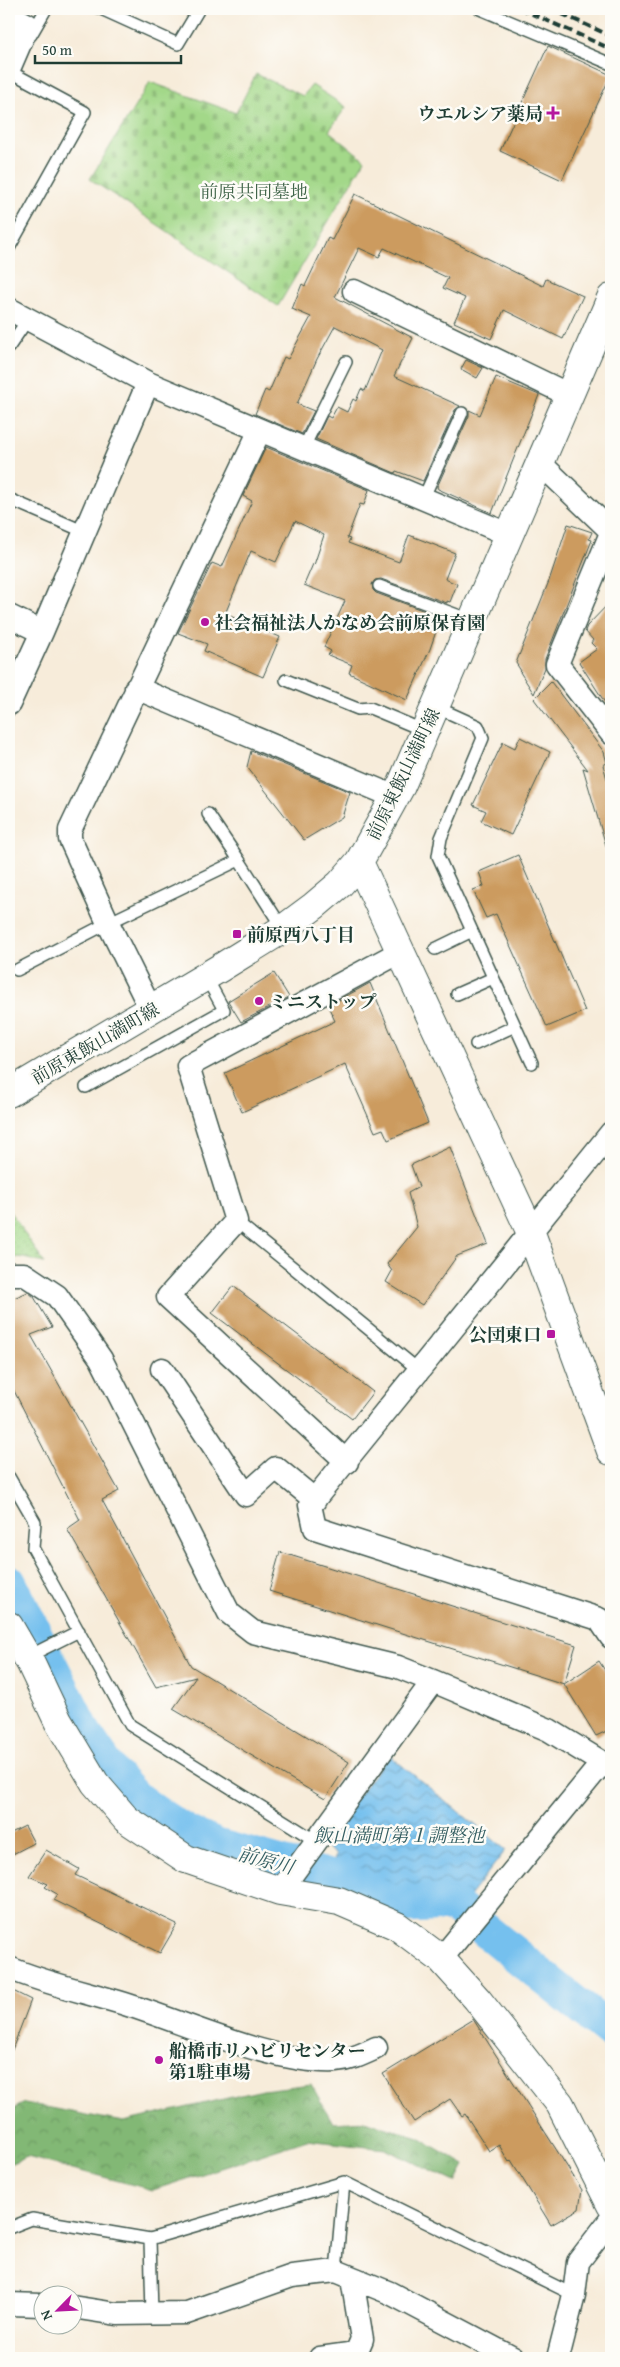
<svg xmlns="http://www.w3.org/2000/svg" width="620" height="2367" font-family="'Gentium Book Plus','Noto Serif JP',serif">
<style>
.forest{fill:url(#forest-crowns);stroke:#507a54}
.cemetery{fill:url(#cemetery-stones);stroke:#618a5e}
.park{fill:url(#park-dots);stroke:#618a5e}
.water{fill:url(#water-waves);stroke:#4a7e91}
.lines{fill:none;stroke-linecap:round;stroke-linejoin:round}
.river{stroke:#75c0ee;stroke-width:35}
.building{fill:#cc9b5e}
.service-casing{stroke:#3f574d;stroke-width:14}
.minor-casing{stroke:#3f574d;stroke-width:25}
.tertiary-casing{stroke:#3f574d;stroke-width:30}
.service{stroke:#fff;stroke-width:11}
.minor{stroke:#fff;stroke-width:22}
.tertiary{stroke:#fff;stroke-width:28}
.rail{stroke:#1f3d34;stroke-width:4;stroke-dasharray:8 4;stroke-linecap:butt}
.poi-dot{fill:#b5179e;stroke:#fdfcf7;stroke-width:2}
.labels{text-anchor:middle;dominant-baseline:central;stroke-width:5;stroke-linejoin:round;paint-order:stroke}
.poi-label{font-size:18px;font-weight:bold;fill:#1f3d34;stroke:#fdfcf7;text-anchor:start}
.park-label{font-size:18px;fill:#406449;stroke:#fdfcf7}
.street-label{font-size:18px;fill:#1f3d34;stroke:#fdfcf7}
.water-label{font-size:19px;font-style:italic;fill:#345e62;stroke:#fdfcf7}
</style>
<defs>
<pattern id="forest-crowns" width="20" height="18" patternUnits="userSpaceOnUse" patternTransform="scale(1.25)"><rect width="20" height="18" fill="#82b875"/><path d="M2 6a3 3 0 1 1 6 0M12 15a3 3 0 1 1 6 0" fill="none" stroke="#6a9761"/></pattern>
<pattern id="cemetery-stones" width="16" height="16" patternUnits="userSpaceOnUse" patternTransform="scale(1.25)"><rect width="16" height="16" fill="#a3d889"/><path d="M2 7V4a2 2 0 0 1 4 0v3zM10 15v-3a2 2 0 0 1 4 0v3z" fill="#8cba77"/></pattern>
<pattern id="park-dots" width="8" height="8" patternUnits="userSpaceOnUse" patternTransform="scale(1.25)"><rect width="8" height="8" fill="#a3d889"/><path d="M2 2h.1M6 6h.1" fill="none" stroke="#8cba77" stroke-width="1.8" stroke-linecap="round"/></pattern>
<pattern id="water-waves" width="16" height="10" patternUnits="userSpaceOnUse" patternTransform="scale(1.25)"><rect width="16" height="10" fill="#75c0ee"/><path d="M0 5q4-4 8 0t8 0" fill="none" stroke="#5f9dc2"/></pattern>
</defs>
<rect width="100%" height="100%" fill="#fdfcf7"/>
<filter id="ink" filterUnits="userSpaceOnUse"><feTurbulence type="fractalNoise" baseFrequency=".02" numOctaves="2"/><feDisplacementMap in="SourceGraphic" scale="10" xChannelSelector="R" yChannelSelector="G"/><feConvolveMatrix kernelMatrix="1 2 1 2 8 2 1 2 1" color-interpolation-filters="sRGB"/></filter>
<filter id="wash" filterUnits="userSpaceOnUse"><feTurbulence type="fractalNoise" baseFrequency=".0096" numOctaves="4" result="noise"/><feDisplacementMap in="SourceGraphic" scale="20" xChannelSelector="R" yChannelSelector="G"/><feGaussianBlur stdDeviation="1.12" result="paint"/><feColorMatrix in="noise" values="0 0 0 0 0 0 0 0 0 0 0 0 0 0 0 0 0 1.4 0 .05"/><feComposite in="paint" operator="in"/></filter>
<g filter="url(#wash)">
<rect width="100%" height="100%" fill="#f7ecda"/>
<path class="forest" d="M311,2084L333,2123L365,2121L419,2138L465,2165L456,2182L385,2149L307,2140L153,2190L27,2157L9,2164V2111L25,2103L123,2122L263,2090Z"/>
<path class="cemetery" d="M256,74L303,96L312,85L346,107L329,131L365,160L278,306L90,179L150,82L236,113Z"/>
<path class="park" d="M9,1210L44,1263L20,1257L9,1259Z"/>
<path class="water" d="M389,1755L506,1850L466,1900C438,1880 423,1899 394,1892C373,1887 352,1877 331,1870L336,1855L322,1843Z"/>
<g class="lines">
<path class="river" d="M9,1582L85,1734L111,1772L133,1796L156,1813L185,1832L217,1846L351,1883L403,1906L453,1904L611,2032"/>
</g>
<g id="blocks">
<path class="building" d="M548,46L611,75L562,180L500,151Z
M355,194L543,286L546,279L583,296L563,339L504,310L491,339L454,322L465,298L443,288L448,278L384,248L379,257L359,248L335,297L413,338L394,376L460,406L455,410L423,481L396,471L395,473L316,439L327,416L331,418L337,407L347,412L353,399L356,401L361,389L365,391L382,350L335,326L317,359L297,404L314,411L302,434L255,414L265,390L269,392L284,357L288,359L311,317L292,309L302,284L305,286L328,238L332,240Z
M466,360L483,368L477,378L461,369Z
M496,377L539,395L492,513L438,489L437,487L469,416V410L480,415Z
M266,447L369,490L364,505L360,504L347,538L350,539L348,543L399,562L409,535L455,553L445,579L457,584L450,602L447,601V603L381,579L375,580L372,584L373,590L376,593L441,617L430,649L407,700L349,673L352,665L328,655L331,651L324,647L345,601L304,585L313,564L314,565L324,535L295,521L276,562L251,551L225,614L280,637L263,677L204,651L207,644L178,633L212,563L222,567L252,501L243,496Z
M568,524L592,532L589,539L592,540L545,659V668L534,694L520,672L521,671L516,663L549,581Z
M611,601V712L579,662L597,649L591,643L593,640L585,631L587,626Z
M551,682L604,752L607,763L603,765L611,793V849H607L583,768L588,770L534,699Z
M520,737L550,752L511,835L481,821L486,811L473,805L503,742L515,748Z
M251,751L350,792L342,817L304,840L247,767Z
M518,855L585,1011L547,1027L496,914L486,918L473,890L484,886L479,872Z
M274,973L289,997L241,1022L228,1001Z
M370,983L428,1123L388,1140L383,1129L375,1132L345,1064L242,1112L225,1073L335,1021L328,1006Z
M450,1147L488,1244L457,1256L422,1305L386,1282L392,1271L387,1264L417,1227L408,1193L419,1187L411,1165Z
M233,1286L373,1392L352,1419L212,1313Z
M28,1292L34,1297L52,1327L31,1335L119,1491L102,1500L191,1666L349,1762L325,1799L173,1709L196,1677L156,1687L67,1529L80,1520L9,1381V1300Z
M280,1552L576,1645L564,1684L269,1591Z
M599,1661L611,1680V1729L596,1736L564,1684Z
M25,1826L34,1843L9,1856V1834Z
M46,1850L79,1869L75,1875L177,1924L160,1953L53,1900L57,1894L45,1887L48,1884L29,1876Z
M9,1989L31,2000L10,2055L9,2054Z
M473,2019L582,2190L579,2209L551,2225L511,2160L509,2162L499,2145L489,2151L465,2114L462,2116L450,2099L414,2122L383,2074Z"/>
</g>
</g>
<g filter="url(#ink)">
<use href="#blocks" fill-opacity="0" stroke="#3f574d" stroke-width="1"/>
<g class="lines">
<defs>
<path id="service" d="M101,9L178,44L199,9
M480,9L611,64
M31,35L46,9
M9,71L85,112L9,248
M9,347L28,319
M303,449L346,362
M9,499L85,532
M423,499L462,413
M379,586L473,621
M286,680L358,709L370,708L425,731
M436,707L478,726L483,738L441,838L438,856L532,1063
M208,814L239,860
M435,949L472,931
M17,970L108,923L239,860L283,929
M457,994L493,978
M476,1044L515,1026
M86,1087L224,1010L206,977
M236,1221L420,1371
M9,1477L35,1522L33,1548L130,1725L316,1841
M27,1657L79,1631
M9,2228L32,2219L150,2239L344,2182L574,2295
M150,2239L152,2314
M336,2271L344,2182"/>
<path id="minor" d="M9,15L28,25L9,69
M354,291L569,395
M9,309L148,383L510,535
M541,464L611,531
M611,533L557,664L611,733
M9,616L42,632
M136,688L395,797
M9,704L42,632L148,383
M151,1010L108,923L70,839V830L260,430
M611,1133L310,1505L315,1528L599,1619L611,1637
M9,1274H24L57,1296L101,1359L229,1613L253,1632L398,1667L433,1681L549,1730L611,1768
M162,1369L246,1495L276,1468L315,1500
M347,1462L168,1297L236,1221L188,1066L400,952
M280,1891L433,1681
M441,1959L602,1763
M9,1968C47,1984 86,1992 125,2004C187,2023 272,2064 336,2061C351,2060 363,2054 376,2048
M9,2304L42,2305
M72,2307L117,2314L187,2313L292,2276L336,2271L390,2293L513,2358
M320,2358L356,2353L362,2339L352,2279
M558,2358L574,2295L578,2262L611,2219"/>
<path id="tertiary" d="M359,862L531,1233L611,1451
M9,1093L220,968L283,929L314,906L340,884L359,862L401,786L611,298
M9,1626L31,1664L58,1721L95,1783L126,1819L186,1859L280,1891L339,1901L397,1926L441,1959L477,1999L560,2104L611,2205"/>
</defs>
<use href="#service" class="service-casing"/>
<use href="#minor" class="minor-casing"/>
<use href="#tertiary" class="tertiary-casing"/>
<use href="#service" class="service"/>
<use href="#minor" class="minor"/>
<use href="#tertiary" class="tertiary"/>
<path class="rail" d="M521,9L611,49
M551,9L611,36"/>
</g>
</g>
<g class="poi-dot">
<path d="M550.5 105.5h5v5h5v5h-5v5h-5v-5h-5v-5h5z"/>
<circle cx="205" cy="622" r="5"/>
<rect x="232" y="929" width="10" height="10" rx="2.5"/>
<circle cx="259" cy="1001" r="5"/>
<rect x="546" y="1329" width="10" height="10" rx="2.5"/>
<circle cx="159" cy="2060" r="5"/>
</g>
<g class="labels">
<g class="poi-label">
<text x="543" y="113" text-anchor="end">ウエルシア薬局</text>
<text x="215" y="622">社会福祉法人かなめ会前原保育園</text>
<text x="247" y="934">前原西八丁目</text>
<text x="269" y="1001">ミニストップ</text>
<text x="541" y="1334" text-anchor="end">公団東口</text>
<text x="169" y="2050">船橋市リハビリセンター<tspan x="169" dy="21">第1駐車場</tspan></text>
</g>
<g class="park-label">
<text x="254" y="191">前原共同墓地</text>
</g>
<g class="street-label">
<text transform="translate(403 774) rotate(-64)">前原東飯山満町線</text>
<text transform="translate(95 1043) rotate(-30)">前原東飯山満町線</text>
</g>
<g class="water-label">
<text x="399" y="1835">飯山満町第１調整池</text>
<text transform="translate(266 1860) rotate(15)">前原川</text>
</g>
</g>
<rect width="620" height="2367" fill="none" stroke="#fdfcf7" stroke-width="30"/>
<g transform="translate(58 2310) rotate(246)"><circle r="24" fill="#fdfcf7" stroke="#a4b0a9"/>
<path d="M0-4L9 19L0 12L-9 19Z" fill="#b5179e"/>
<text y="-8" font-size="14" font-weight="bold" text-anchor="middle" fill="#1f3d34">N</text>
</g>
<path d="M35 55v8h146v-8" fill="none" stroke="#1f3d34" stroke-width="2.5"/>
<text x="42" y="55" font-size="15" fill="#1f3d34" stroke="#fdfcf7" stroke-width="4" paint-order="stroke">50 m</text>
</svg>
